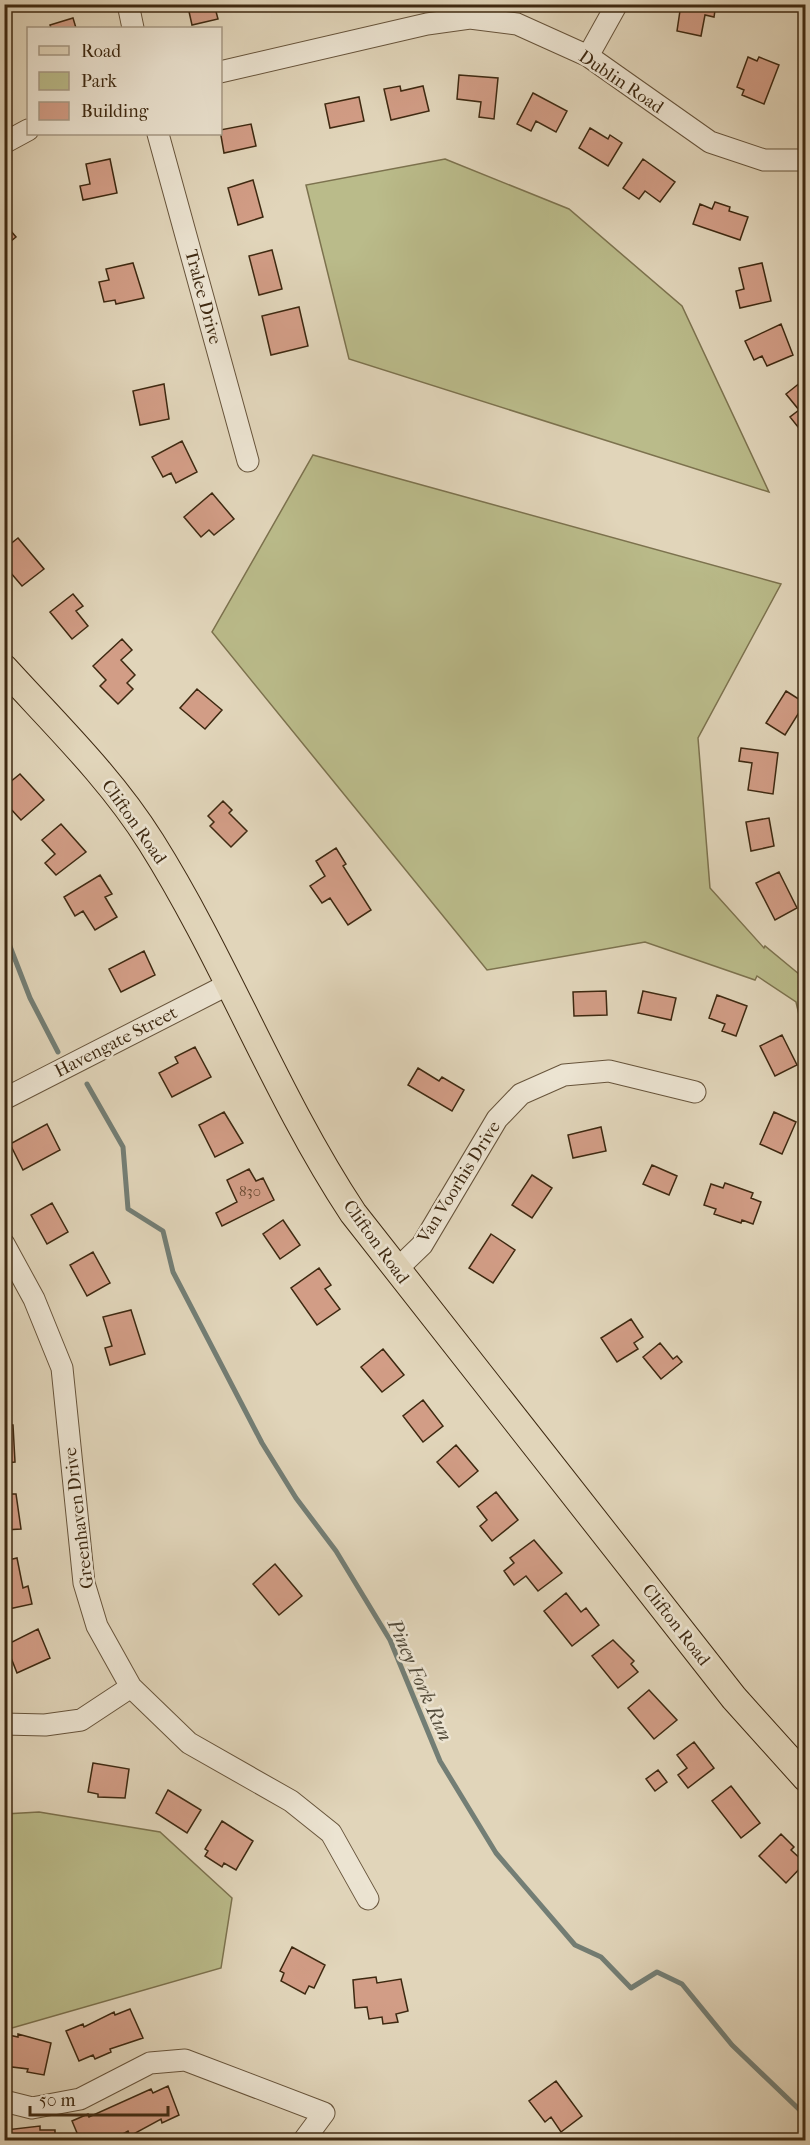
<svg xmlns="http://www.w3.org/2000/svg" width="810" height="2145" font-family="'IM FELL French Canon',serif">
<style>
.green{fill:#babb8a;stroke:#7c724e;stroke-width:1.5}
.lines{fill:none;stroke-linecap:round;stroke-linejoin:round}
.stream{stroke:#737e75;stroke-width:5}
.building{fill:#d29d86;stroke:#3e2911;stroke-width:1.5}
.minor-casing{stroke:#67543b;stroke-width:23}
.major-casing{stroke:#3e2911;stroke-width:29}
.minor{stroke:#ece4d2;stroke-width:21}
.major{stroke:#e1d5ba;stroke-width:27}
.labels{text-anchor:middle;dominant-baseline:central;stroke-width:5;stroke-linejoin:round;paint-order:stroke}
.number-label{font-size:15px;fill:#63462e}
.street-label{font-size:18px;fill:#3e2911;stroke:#ece4d2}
.water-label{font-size:20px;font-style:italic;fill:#544c3b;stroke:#ece4d2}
</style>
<rect width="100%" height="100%" fill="#e1d5ba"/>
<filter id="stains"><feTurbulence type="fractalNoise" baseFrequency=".00333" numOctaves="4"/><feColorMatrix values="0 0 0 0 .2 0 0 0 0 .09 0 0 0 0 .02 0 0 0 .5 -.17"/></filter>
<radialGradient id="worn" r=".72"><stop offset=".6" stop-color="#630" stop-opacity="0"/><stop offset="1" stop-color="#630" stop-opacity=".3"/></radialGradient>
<path class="green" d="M445,159L569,209L682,306L769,492L349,359L306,185Z
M313,455L781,584L698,738L710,888L764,948L765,946L805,979V1040L796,1002L757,976L755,980L645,942L487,970L212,632Z
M39,1812L160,1832L232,1898L221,1968L5,2030V1814Z"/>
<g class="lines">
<path class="stream" d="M4,931L30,998L58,1052
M87,1084L123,1147L128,1209L163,1231L173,1272L262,1443L296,1498L336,1551L390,1640L440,1761L496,1853L575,1945L601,1957L631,1988L657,1972L682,1984L732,2045L806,2116"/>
</g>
<path class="building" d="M183,4H214L218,19L192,25L188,7L184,8Z
M254,4H276L255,10Z
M681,4H716L714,17L705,15L701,36L677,31Z
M73,18L76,28H51L50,25Z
M748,57L757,61L759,57L779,65L764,104L742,95L744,90L737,87Z
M459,75L498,78L494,119L479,117L481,102L457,99Z
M400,86L401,91L423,86L429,111L391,120L384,89Z
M533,93L567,111L556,132L536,121L531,131L517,124Z
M359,97L364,121L330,128L325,104Z
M251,124L256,146L224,153L220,130Z
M590,128L608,139L610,135L622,143L608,166L579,148Z
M110,159L117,193L83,200L80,186L90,184L86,164Z
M643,159L675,182L660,202L645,191L639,199L623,188Z
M253,180L263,217L238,225L228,188Z
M715,202L730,207L729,211L748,217L740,240L693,224L700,204L712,209Z
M4,223L16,237L4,247Z
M272,250L282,289L259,295L249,256Z
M133,263L144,298L116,304L115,300L104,302L99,282L109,280L106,269Z
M762,263L771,301L740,308L736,291L744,289L739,268Z
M299,307L308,346L271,355L262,316Z
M781,324L793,355L767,366L762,356L754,360L745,341Z
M806,378V429L802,432L790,417L799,410L786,394Z
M164,384L169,419L140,425L133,391Z
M182,441L197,472L176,483L171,473L163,477L152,457Z
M212,493L234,519L214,535L209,530L201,537L184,517Z
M18,538L44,569L22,586L4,565V558L9,555L4,549Z
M73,594L83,606L76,611L88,626L72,639L50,612Z
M122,639L132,650L121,660L135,675L127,683L133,689L118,704L100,686L106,680L93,666Z
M197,689L222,710L205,729L180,708Z
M786,691L805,703L785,735L766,723Z
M741,748L778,753L773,794L748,790L752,763L739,761Z
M20,774L44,800L21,820L9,807L4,811V787Z
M223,801L232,810L229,813L247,831L231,847L210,826L214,822L208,816Z
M769,818L774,846L751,851L746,822Z
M61,824L86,852L56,875L45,863L55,854L42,840Z
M336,848L346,864L343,866L371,910L348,925L330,898L322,903L310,886L325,876L316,861Z
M779,872L797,908L775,920L756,883Z
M100,875L112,894L105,897L117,917L95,930L83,911L75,916L64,897Z
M144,951L155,975L121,992L109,969Z
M606,991L607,1015L574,1016L573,992Z
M643,991L676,998L671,1020L638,1013Z
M717,995L747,1006L736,1036L722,1031L725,1024L709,1018Z
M782,1035L797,1065L775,1076L760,1046Z
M195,1047L211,1077L172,1097L159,1073L178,1063L175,1057Z
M418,1068L439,1081L442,1077L464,1090L452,1111L408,1085Z
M224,1112L243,1143L215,1157L199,1125Z
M774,1112L796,1122L782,1154L760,1144Z
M47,1124L60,1150L23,1170L10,1144Z
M601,1127L606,1151L573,1158L568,1135Z
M652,1165L677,1176L669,1195L643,1184Z
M249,1169L256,1181L263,1178L274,1200L222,1226L216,1213L237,1202L227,1180Z
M532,1175L552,1188L532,1218L512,1205Z
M725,1183L753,1193L751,1198L761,1202L753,1224L742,1220L741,1223L714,1214L716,1209L704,1205L711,1184L723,1188Z
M52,1203L68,1232L47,1244L31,1215Z
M283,1220L300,1245L280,1259L263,1234Z
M491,1234L515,1250L493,1283L469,1268Z
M93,1252L110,1283L87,1296L70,1265Z
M319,1268L331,1285L325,1289L340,1309L317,1325L291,1288Z
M131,1310L145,1354L110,1365L105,1348L112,1346L103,1317Z
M631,1319L643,1337L634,1343L638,1349L617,1362L601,1338Z
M660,1343L673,1359L677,1356L682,1362L661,1379L643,1357Z
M383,1349L404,1375L382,1392L361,1367Z
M423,1400L443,1426L423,1442L403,1416Z
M4,1425H13L15,1462L4,1463Z
M456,1445L478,1471L459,1487L437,1462Z
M496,1492L518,1520L492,1541L480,1526L487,1520L477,1507Z
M4,1494H16L21,1529L4,1530Z
M534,1540L562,1573L538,1591L526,1576L514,1585L504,1571L514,1563L510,1558Z
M17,1558L23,1588L28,1586L32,1604L4,1610V1561Z
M275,1564L302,1596L279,1615L253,1584Z
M566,1593L581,1612L586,1608L599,1625L572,1646L544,1611Z
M38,1629L50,1658L17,1673L6,1645Z
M613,1640L634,1661L631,1664L638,1672L618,1688L592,1656Z
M649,1690L677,1720L654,1739L628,1708Z
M694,1742L714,1768L688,1788L678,1775L687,1768L677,1755Z
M93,1763L129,1769L125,1798L98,1797V1794L88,1792Z
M658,1770L667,1782L655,1791L646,1779Z
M731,1786L760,1823L741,1838L712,1801Z
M168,1790L201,1810L187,1833L156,1813Z
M222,1821L253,1841L236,1870L224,1863L222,1867L205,1856L208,1851L205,1849Z
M781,1834L794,1847L791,1850L805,1863L786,1883L759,1856Z
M292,1947L325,1965L314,1988L309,1986L305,1994L281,1981L284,1973L280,1971Z
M376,1977L377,1983L401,1979L408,2011L396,2014L398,2022L383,2024L382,2017L369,2019L367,2007L355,2008L353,1980Z
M130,2009L143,2038L110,2049L111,2052L95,2059L93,2055L79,2061L66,2031L83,2024L84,2027L114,2012L115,2015Z
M4,2034L18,2037V2034L51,2043L44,2075L27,2072L28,2069L4,2066Z
M556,2081L582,2116L561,2132L551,2117L545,2122L529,2101Z
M168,2086L179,2115L162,2123L161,2119L130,2136L128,2131L112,2140H80L72,2121L88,2114L89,2117L151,2089L153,2093Z
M4,2126L6,2130L40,2126V2130H55V2140H4Z"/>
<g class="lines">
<defs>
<path id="minor" d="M128,4L133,28
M588,56L617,4
M220,72L427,24L470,18L517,24L588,56L710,142L764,160H806
M158,134L248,461
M4,143L28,130
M4,1099L227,985
M4,1244L34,1299L62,1368L84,1583L97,1626L131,1687L189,1743L291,1801L331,1833L368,1899
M396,1270L422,1245L497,1119L521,1094L564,1075L609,1071L695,1092
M4,1724L45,1725L81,1720L131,1687
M4,2101L32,2108L80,2099L150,2063L185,2060L324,2113L304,2140"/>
<path id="major" d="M4,668C55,724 111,778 151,842C226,961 275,1095 353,1213L734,1698L806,1778"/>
</defs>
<use href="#minor" class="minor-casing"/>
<use href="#major" class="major-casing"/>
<use href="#minor" class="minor"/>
<use href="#major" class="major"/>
</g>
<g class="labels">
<g class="number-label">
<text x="250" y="1191">830</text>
</g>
<g class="street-label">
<text transform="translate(621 82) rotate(34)">Dublin Road</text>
<text transform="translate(203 297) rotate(75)">Tralee Drive</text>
<text transform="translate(134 822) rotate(55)">Clifton Road</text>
<text transform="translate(116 1042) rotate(-27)">Havengate Street</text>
<text transform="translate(459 1182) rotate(-58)">Van Voorhis Drive</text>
<text transform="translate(376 1242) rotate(54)">Clifton Road</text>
<text transform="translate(79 1518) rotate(-97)">Greenhaven Drive</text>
<text transform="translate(676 1625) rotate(52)">Clifton Road</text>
</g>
<g class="water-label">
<text transform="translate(420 1680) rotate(66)">Piney Fork Run</text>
</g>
</g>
<rect width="810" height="2145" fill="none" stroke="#e1d5ba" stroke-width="24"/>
<rect x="6" y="6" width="798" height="2133" fill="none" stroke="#3e2911" stroke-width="3"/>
<rect x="12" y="12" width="786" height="2121" fill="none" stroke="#3e2911" stroke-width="1.5"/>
<rect x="27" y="27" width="195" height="108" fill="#ece4d2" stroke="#a69985" stroke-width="1.5"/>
<rect x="39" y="46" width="30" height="9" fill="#e1d5ba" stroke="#a69985" stroke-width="1.5"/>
<text x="81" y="57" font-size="18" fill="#3e2911">Road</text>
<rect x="39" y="72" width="30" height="18" fill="#babb8a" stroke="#a69985" stroke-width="1.5"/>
<text x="81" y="87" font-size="18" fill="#3e2911">Park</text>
<rect x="39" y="102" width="30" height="18" fill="#d29d86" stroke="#a69985" stroke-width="1.5"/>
<text x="81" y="117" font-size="18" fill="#3e2911">Building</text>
<path d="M30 2106v9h138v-9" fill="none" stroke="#3e2911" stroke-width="3"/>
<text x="39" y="2106" font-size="18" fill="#3e2911" stroke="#ece4d2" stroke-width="4.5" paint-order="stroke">50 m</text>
<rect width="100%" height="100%" filter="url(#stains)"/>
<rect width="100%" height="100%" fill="url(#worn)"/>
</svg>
